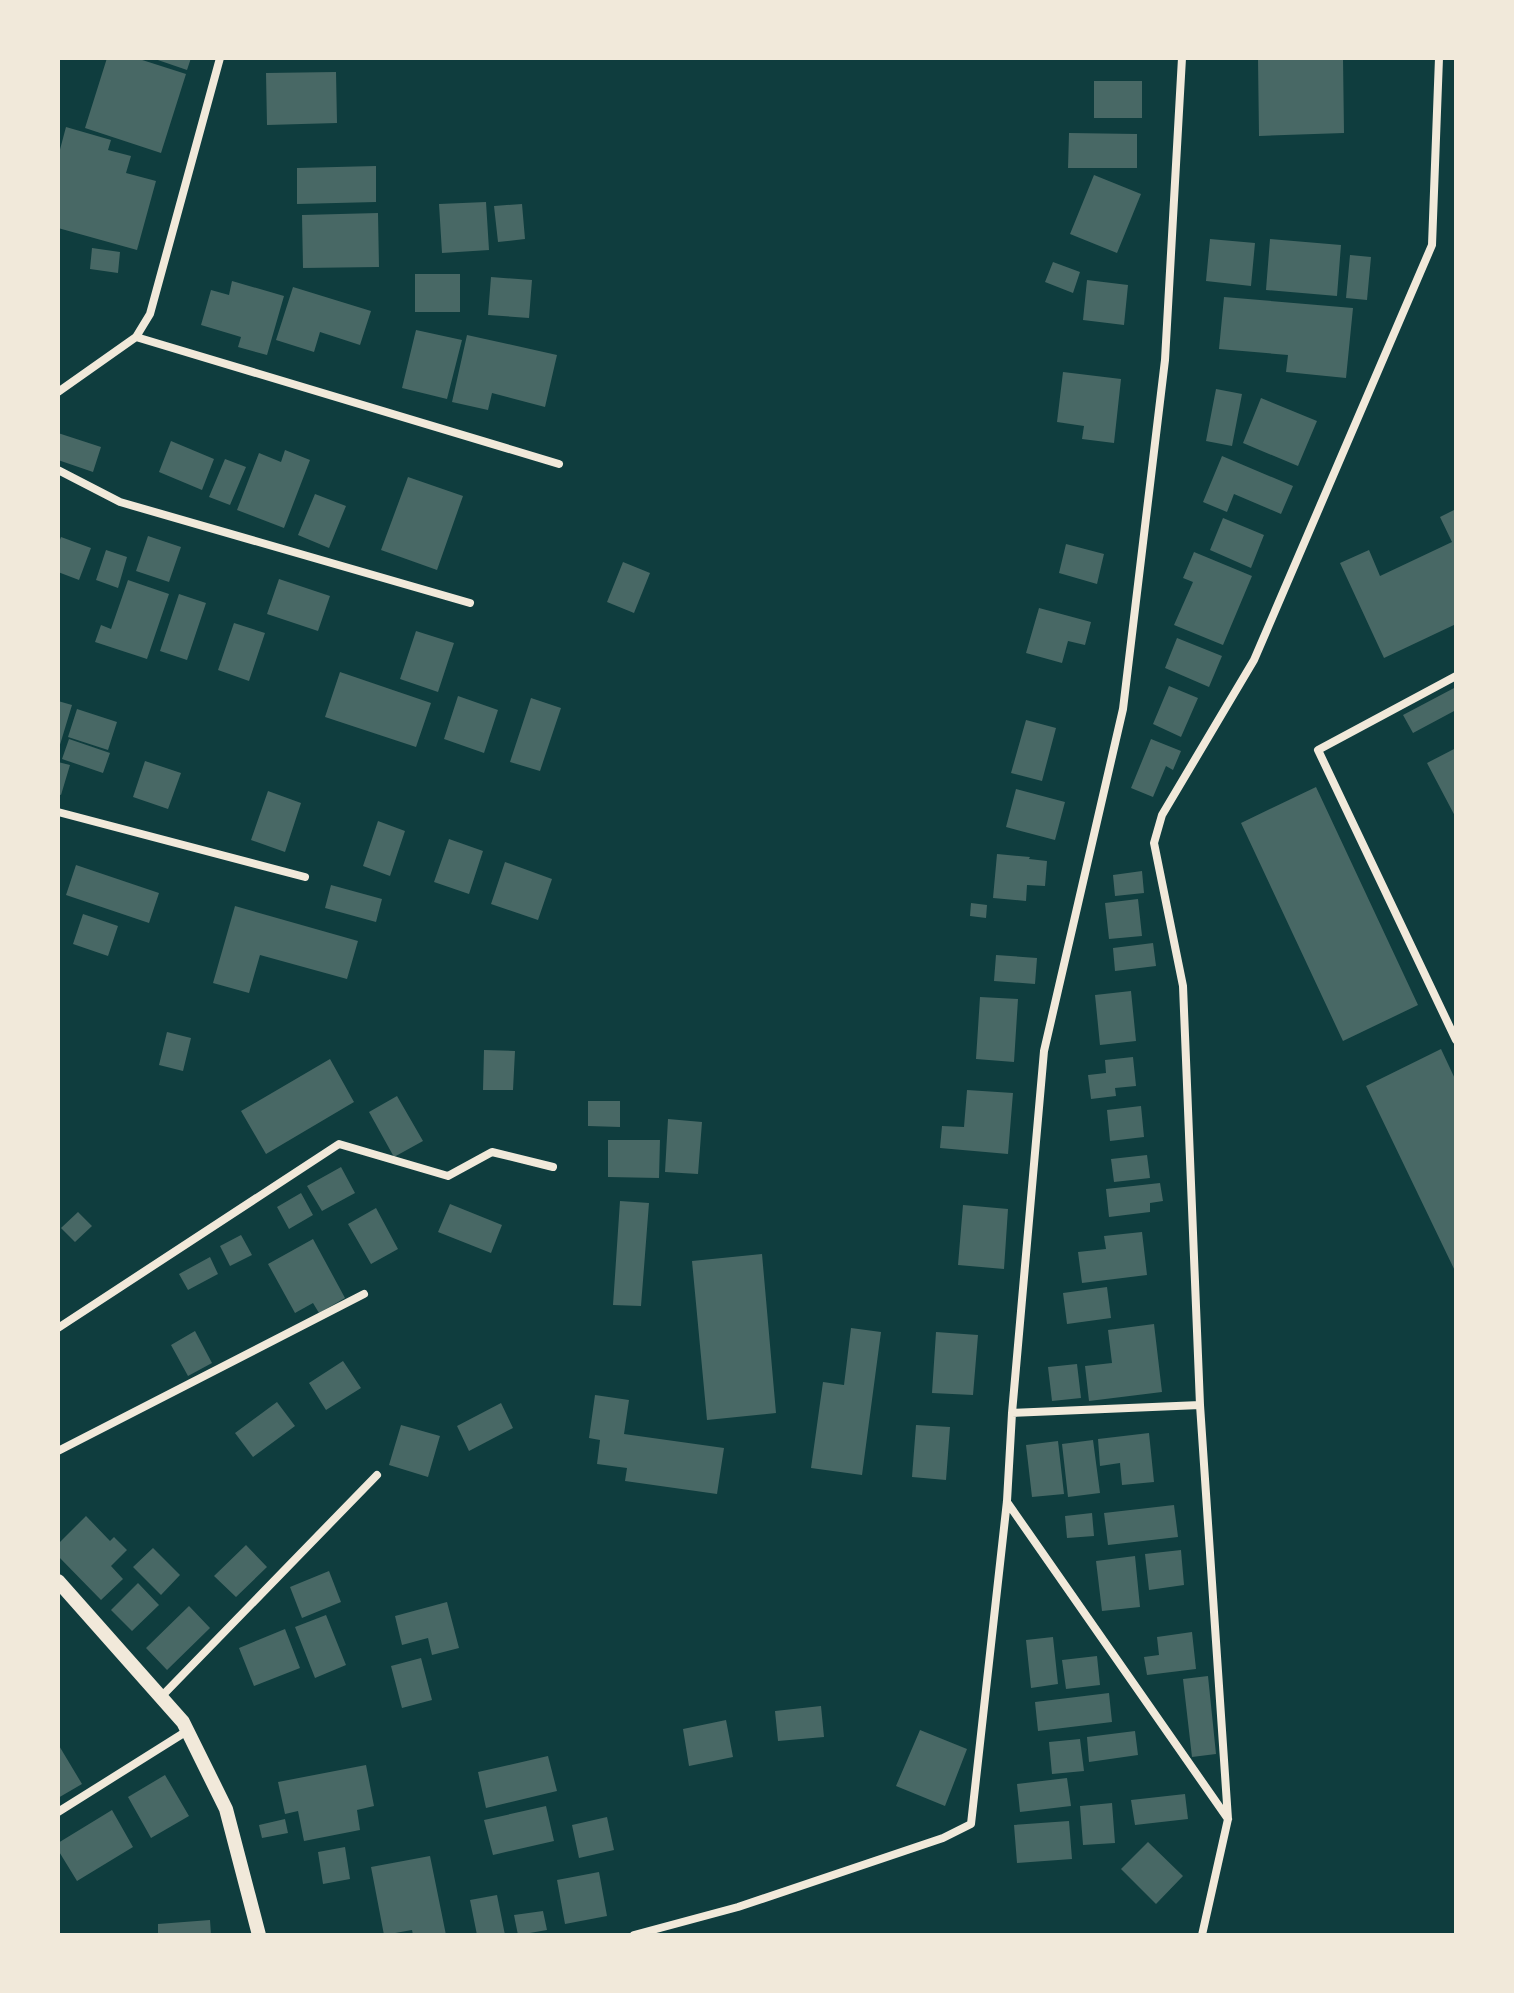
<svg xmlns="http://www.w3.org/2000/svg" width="1514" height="1993" font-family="Jost,sans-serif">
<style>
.building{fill:#486865}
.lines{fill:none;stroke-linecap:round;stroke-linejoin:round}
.minor{stroke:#f1e9da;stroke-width:8}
.tertiary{stroke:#f1e9da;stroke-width:14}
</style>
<rect width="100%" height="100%" fill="#0f3d3e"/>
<path class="building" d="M107,58H136L186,74L161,153L85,128Z
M152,58H191L187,70Z
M1258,58H1343L1344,133L1259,136Z
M336,72L337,123L267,125L266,73Z
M1094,81H1142V118H1094Z
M66,127L111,140L108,150L131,156L126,173L156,181L137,250L58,228V157Z
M1069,133L1137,134V168H1068Z
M376,166V202L297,204V168Z
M1094,175L1141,194L1117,253L1070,234Z
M486,202L489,250L442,253L439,204Z
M522,204L525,239L498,242L494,206Z
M378,213L379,267L303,268L302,215Z
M1210,239L1255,243L1251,286L1206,281Z
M1270,239L1341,245L1337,296L1266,290Z
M92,248L120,252L118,273L90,269Z
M1350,255L1371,257L1367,300L1346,298Z
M1053,262L1080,272L1073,293L1045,282Z
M415,274H460V312H415Z
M491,277L532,280L529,318L488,315Z
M1087,280L1128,285L1124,325L1083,320Z
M232,281L284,296L267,355L238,347L241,337L201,325L211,290L229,295Z
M293,287L371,311L360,345L320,332L314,352L276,340Z
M1224,297L1353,308L1346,378L1286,372L1288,355L1219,349Z
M416,330L462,340L447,399L402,388Z
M467,335L557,355L545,407L492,393L488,410L452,402Z
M1063,372L1121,379L1114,443L1082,439L1084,426L1057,422Z
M1216,389L1242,394L1232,446L1206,441Z
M1261,398L1317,421L1298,466L1243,443Z
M58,433L101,447L93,472L58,460Z
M171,441L214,459L202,490L159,472Z
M285,450L310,460L284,528L237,510L259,453L281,462Z
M1222,456L1293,486L1281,514L1234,494L1227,512L1203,502Z
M225,459L246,467L230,505L209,497Z
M408,477L463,496L437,570L381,550Z
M315,494L346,506L329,548L298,535Z
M1456,509V624L1384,658L1340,563L1369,550L1380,576L1452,542L1440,517Z
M1223,518L1264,535L1251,568L1210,550Z
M148,536L181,547L169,582L136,571Z
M61,537L91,548L79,580L58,572V545Z
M1066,544L1104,554L1097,584L1059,573Z
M106,550L127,557L118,588L96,580Z
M1194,552L1252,576L1223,645L1174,625L1193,582L1183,578Z
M623,562L650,573L634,613L607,602Z
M279,579L330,596L318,631L267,614Z
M128,580L169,594L147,659L95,642L101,625L111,629Z
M179,594L206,603L187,660L160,651Z
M1039,608L1091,622L1085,645L1068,641L1062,663L1026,653Z
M234,623L265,633L249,681L218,670Z
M416,631L454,643L438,692L400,679Z
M1177,638L1222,656L1209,687L1165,668Z
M340,672L431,703L416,747L325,717Z
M1169,686L1198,698L1181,737L1153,724Z
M1456,687V710L1413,733L1403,715Z
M458,696L498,710L484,753L444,739Z
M531,698L561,708L540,771L510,762Z
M58,701L72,705L59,748H58Z
M77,709L117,722L108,750L68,737Z
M1026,720L1056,728L1042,781L1011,773Z
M69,739L110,753L103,773L62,759Z
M1151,739L1181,751L1173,770L1166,766L1153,797L1131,788Z
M1456,748V818L1427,763Z
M145,761L181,773L168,809L133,797Z
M58,762L70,765L61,795L58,794Z
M1316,787L1418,1005L1343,1041L1241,823Z
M1016,789L1065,802L1055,840L1006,827Z
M268,791L301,803L285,852L251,840Z
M378,821L405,831L390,876L363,866Z
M449,839L483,851L469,894L434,882Z
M997,854L1030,857L1029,859L1047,861L1045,886L1027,885L1026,901L993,898Z
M505,862L552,879L538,920L491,904Z
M76,865L159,893L149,923L66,895Z
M1142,871L1144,893L1115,896L1113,875Z
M331,885L382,899L376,922L325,908Z
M1138,899L1142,936L1109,939L1105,903Z
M971,903L987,905L986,918L970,916Z
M235,906L358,941L347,979L260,955L249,993L213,983Z
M83,914L118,926L108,956L73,944Z
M1153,943L1156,966L1115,971L1113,948Z
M996,955L1037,958L1035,984L994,981Z
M1131,991L1136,1041L1100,1045L1095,995Z
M980,997L1018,999L1014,1062L976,1059Z
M167,1032L191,1038L183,1071L159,1065Z
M1441,1049L1456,1081V1273L1366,1086Z
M484,1050L515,1051L513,1090H483Z
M1133,1057L1136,1086L1115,1088L1116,1096L1091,1099L1088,1075L1106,1073L1105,1060Z
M330,1059L354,1102L266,1154L241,1111Z
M967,1090L1013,1093L1008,1154L940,1148L942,1126L964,1127Z
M397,1096L423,1141L394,1157L369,1112Z
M588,1101H620V1127L588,1126Z
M1141,1106L1144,1137L1110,1141L1107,1110Z
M668,1119L702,1122L698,1174L665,1172Z
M608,1140H660L659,1178L608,1177Z
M1147,1155L1150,1178L1114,1182L1111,1159Z
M341,1167L355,1193L322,1211L307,1186Z
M1160,1183L1163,1201L1150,1203V1212L1109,1217L1106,1189Z
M301,1193L313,1215L289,1229L277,1207Z
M620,1201L649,1203L641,1306L613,1305Z
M450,1204L502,1225L491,1253L438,1232Z
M963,1205L1008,1209L1004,1269L958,1265Z
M376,1208L398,1249L371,1264L348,1224Z
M78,1212L92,1226L75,1242L61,1228Z
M1142,1232L1147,1275L1082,1283L1078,1252L1106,1249L1104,1236Z
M241,1235L252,1255L230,1266L220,1246Z
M313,1239L345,1298L319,1313L313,1303L295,1313L268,1264Z
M762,1254L776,1413L707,1420L692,1261Z
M210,1257L218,1274L188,1290L179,1274Z
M1107,1287L1111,1318L1067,1324L1063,1293Z
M1154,1324L1162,1392L1089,1401L1085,1366L1112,1363L1108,1330Z
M851,1328L881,1332L862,1475L811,1468L823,1382L844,1385Z
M195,1331L212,1363L188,1376L171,1345Z
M936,1332L978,1335L973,1395L932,1393Z
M343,1361L361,1388L326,1410L309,1383Z
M1077,1364L1081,1398L1052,1401L1048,1367Z
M595,1395L629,1400L624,1434L724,1448L717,1494L625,1481L627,1468L597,1464L600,1440L589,1438Z
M277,1402L295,1426L253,1457L235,1433Z
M501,1403L513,1428L469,1451L457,1426Z
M401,1425L440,1436L428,1477L389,1465Z
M916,1425L950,1427L946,1480L912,1477Z
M1149,1433L1154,1482L1122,1485L1120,1463L1100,1466L1098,1439Z
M1093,1440L1100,1493L1068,1497L1062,1444Z
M1058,1441L1064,1494L1032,1497L1026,1445Z
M1174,1505L1178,1537L1108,1545L1104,1513Z
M1092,1513L1094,1536L1067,1538L1065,1516Z
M86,1516L110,1541L114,1537L127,1550L111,1566L123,1579L101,1600L58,1556V1544Z
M246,1545L267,1567L236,1597L214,1576Z
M153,1548L180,1575L161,1595L133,1567Z
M1181,1550L1184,1585L1149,1590L1145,1554Z
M1135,1556L1140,1607L1102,1611L1096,1561Z
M329,1571L341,1602L302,1618L290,1587Z
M138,1583L159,1605L132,1631L111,1610Z
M447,1602L459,1648L432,1655L428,1638L402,1645L395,1616Z
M189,1606L210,1628L167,1670L146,1648Z
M326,1615L346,1665L315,1678L295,1627Z
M285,1629L300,1668L254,1686L239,1648Z
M1192,1632L1196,1669L1147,1675L1144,1657L1159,1655L1157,1637Z
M1053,1637L1058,1684L1031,1688L1026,1640Z
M1097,1656L1100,1685L1066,1689L1062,1660Z
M421,1658L432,1700L402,1708L391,1666Z
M1208,1676L1216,1754L1192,1757L1183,1679Z
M1109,1693L1112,1722L1038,1731L1035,1702Z
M821,1706L824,1737L778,1741L775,1711Z
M726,1720L733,1757L689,1766L683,1729Z
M920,1730L967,1749L945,1806L896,1786Z
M1135,1731L1138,1755L1089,1762L1087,1737Z
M1080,1739L1084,1771L1052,1774L1049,1742Z
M58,1744L82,1784L58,1798Z
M548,1756L557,1791L486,1808L478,1772Z
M366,1765L374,1806L357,1810L360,1830L304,1841L298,1811L285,1814L278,1782Z
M165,1775L189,1816L151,1838L128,1797Z
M1067,1778L1071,1806L1020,1812L1017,1784Z
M1185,1794L1188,1819L1135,1825L1131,1800Z
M1112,1803L1115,1843L1083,1845L1080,1806Z
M546,1806L554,1841L493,1855L484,1820Z
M112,1810L133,1847L77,1881L58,1850V1843Z
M607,1817L614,1850L579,1858L572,1825Z
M285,1819L288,1833L262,1838L259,1825Z
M1069,1821L1072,1859L1017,1863L1014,1825Z
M1148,1842L1183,1876L1156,1904L1121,1869Z
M345,1847L350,1879L323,1884L318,1852Z
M430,1856L446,1935H413L412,1930L384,1935L371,1867Z
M599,1872L607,1916L565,1924L557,1880Z
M497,1895L505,1935H477L470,1900Z
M543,1911L547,1930L518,1935L514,1915Z
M210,1920L211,1935H158V1924Z"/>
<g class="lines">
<path class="minor" d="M136,337L559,464
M58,392L136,337L150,314L220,58
M58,470L120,502L470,603
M1456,676L1318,750L1456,1040
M58,812L305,877
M58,1328L339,1144L448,1176L492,1152L553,1167
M1200,1405L1228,1819L1202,1935
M1012,1413L1200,1405L1183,986L1154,843L1162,815L1254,660L1432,245L1439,58
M58,1451L364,1294
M1007,1502L1228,1819
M161,1697L377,1475
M58,1812L187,1731
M634,1935L738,1907L943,1838L971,1824L1007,1501L1012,1413L1044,1051L1123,709L1165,360L1182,58"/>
<path class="tertiary" d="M58,1581L183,1722L226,1809L259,1935"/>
</g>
<rect width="1514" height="1993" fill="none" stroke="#f1e9da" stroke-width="120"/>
</svg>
